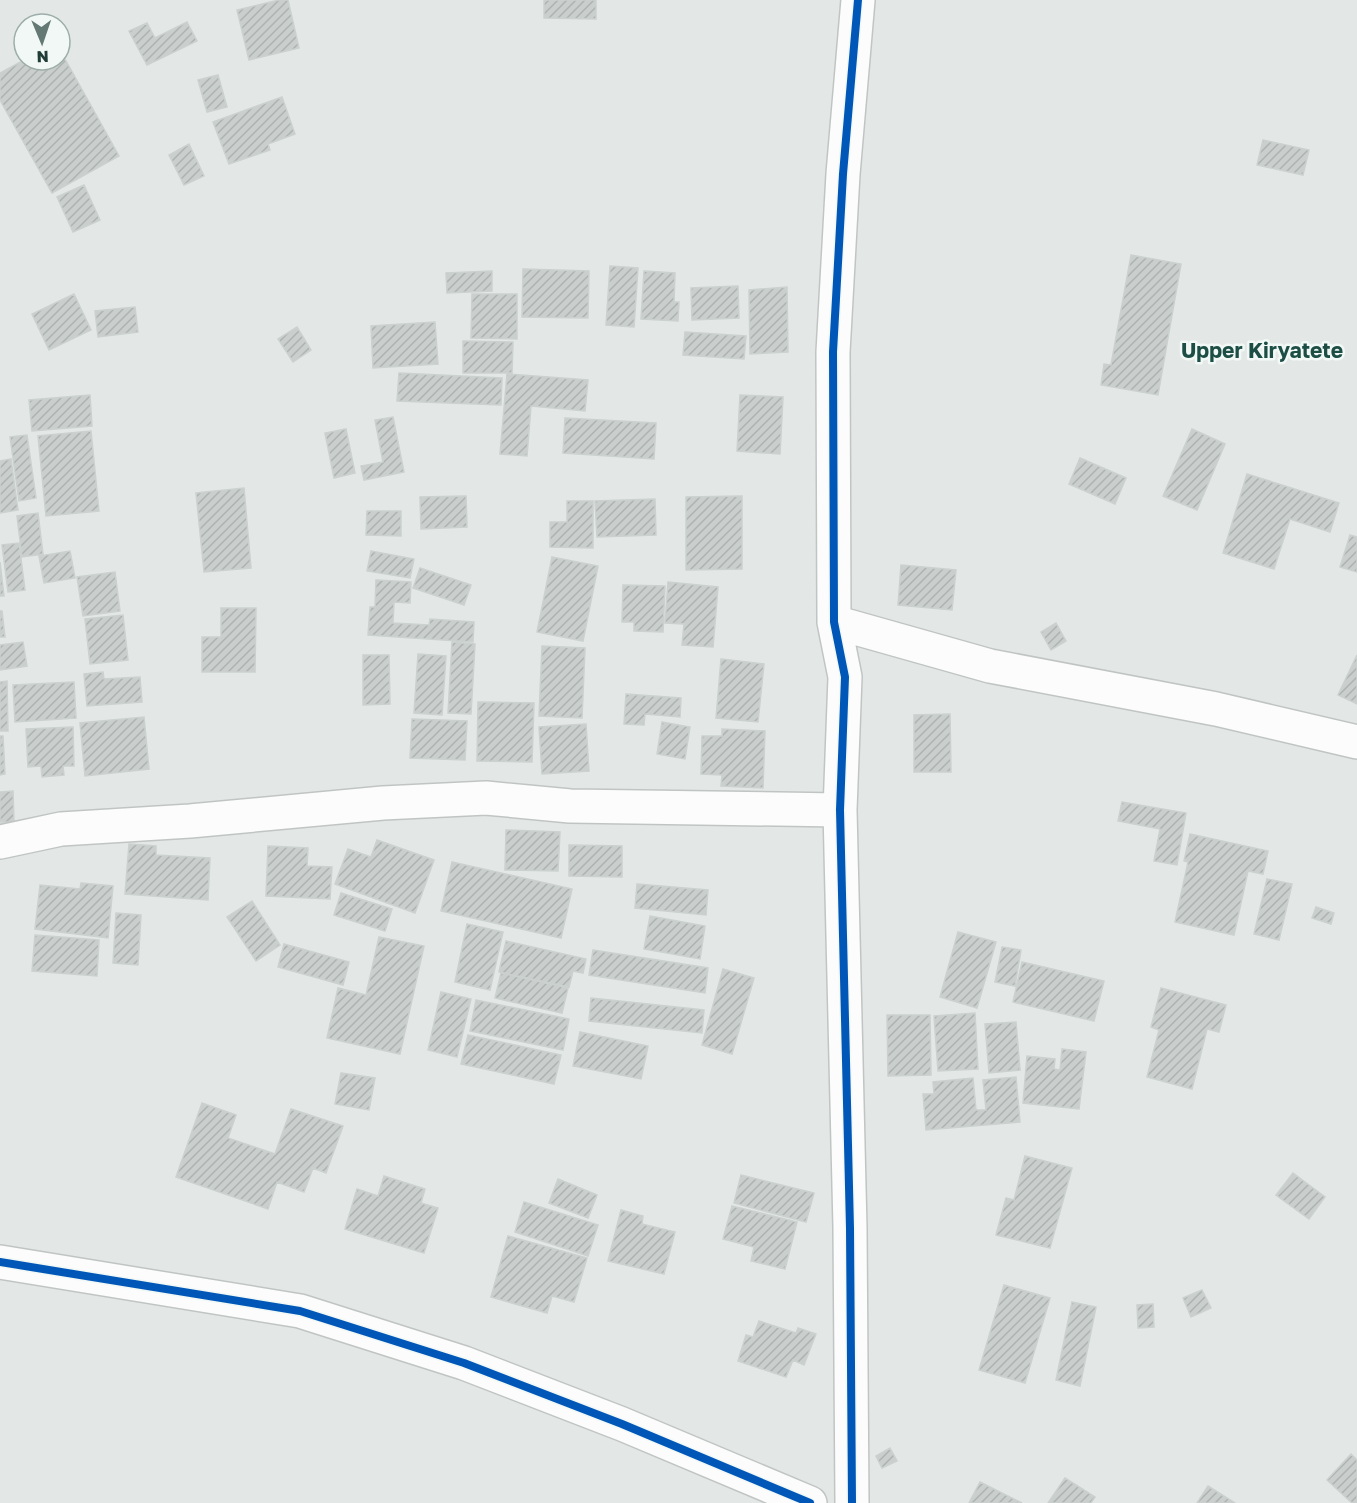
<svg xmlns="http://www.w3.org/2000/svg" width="1357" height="1503" font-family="'Golos Text',sans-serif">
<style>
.building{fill:url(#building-hatch);stroke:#cbd1cf;stroke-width:1.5}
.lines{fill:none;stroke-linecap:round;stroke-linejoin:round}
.minor-casing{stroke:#c0c5c3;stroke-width:36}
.minor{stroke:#fbfcfb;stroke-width:33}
.cycleway-casing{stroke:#f1f8f5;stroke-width:11}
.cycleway{stroke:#0057b8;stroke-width:8}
.labels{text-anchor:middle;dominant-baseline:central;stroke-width:5;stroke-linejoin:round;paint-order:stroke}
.quarter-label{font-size:21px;font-weight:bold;fill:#1c4e45;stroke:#f1f8f5}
</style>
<defs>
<pattern id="building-hatch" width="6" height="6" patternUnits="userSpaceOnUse" patternTransform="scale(1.5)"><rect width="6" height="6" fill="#cacfcd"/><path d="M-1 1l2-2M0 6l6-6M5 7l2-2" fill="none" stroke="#adb3b1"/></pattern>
</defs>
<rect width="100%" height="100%" fill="#e3e8e6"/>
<path class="building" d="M279,0H288L299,48L249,60L237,10Z
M544,0H596V19L544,18Z
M187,22L197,41L147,65L129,31L147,23L155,38Z
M60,50L119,156L52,193L0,100V73L24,60H60Z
M218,75L227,107L207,112L198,80Z
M282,97L295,134L268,144L270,150L229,164L213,122Z
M1263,140L1309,150L1303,175L1257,165Z
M189,144L204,176L184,185L169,155Z
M84,185L100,220L73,232L57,197Z
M1131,255L1181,264L1158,395L1101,385L1104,364L1111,365Z
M610,266L638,268L634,327L606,325Z
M523,269L589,271L588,318L522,317Z
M492,271V291L447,293L446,273Z
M644,271L675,273L674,302H679L678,321L641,319Z
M738,286L739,318L692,320L691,288Z
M787,287L788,352L750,354L749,290Z
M74,294L91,330L49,350L32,314Z
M472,294H517V339L471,338Z
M135,307L138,332L98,337L95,311Z
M435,322L438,364L373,368L371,326Z
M297,327L311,350L293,362L278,339Z
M685,332L746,336L744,359L683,355Z
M463,341L513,342L512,373H463Z
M399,373L502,378L501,405L397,401Z
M507,374L588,380L585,411L531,406L527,456L500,454Z
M90,395L92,426L32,431L29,400Z
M740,395L783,397L780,454L737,451Z
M393,417L404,472L364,480L361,466L383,462L375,420Z
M565,418L656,423L654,459L563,453Z
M346,429L355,473L334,478L325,433Z
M1192,429L1225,444L1197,510L1163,496Z
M91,431L99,511L46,516L38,436Z
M27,435L36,498L19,501L10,437Z
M1080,458L1126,478L1115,504L1069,484Z
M11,459L18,510L0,513V461Z
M1247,474L1339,503L1330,532L1290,519L1274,569L1223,553Z
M244,488L251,568L204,572L196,493Z
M466,496L467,527L421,529L420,497Z
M742,496V569L686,570V497Z
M655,499L656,535L597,537L595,501Z
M567,501H593V548L550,547V522H567Z
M367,511H401V536L366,535Z
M38,513L43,554L22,557L17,516Z
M1350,535L1357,537V572L1340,567Z
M19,543L25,590L8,592L2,545Z
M70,551L75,578L44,583L39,556Z
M371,551L414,559L410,578L367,571Z
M552,557L598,566L583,641L537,632Z
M0,562L4,596H0Z
M901,565L956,570L952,610L898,605Z
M420,568L471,585L464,605L413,588Z
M115,572L120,611L83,616L77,577Z
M376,580L411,582L410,603L394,602L393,623L429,625L430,619L474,622L473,642L368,635L370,607H375Z
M668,582L718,587L713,647L682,645L684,624L665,623Z
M623,585L665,586L663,632L634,631V622H622Z
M221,608H256L255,672H202V637H221Z
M0,611H2L5,637H0Z
M123,615L128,660L90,664L85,619Z
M1056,623L1066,641L1051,650L1041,632Z
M23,642L27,666L0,670V645Z
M452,642L475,644L471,714L448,713Z
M542,646L585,648L582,718L539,716Z
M418,654L446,656L442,715L414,713Z
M363,655H389L390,704L363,705Z
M1357,655V704L1338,695Z
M721,659L764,664L758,722L716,718Z
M103,672L104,679L140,677L142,702L87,706L84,674Z
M7,681L8,731H0V682Z
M74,682L76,718L15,722L13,685Z
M626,694L681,698L680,717L645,714L644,725L624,724Z
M478,702L534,703L532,762L477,761Z
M950,714L951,772H914V715Z
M144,717L149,769L85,776L80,723Z
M412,719L467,721L465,760L410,758Z
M662,722L690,727L685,759L657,754Z
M586,724L589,771L542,774L539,727Z
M73,727L74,766H63L64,775L42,777L41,766L28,767L26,729Z
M722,729L765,731L763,788L721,786L722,775L701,774L702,736H722Z
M0,736H3L5,774L0,775Z
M13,791L14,822H0V792Z
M1122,802L1186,813L1177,865L1154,861L1160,829L1118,821Z
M506,830L560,832L558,871L505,870Z
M1190,834L1268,851L1263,874L1248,871L1234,935L1175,922L1188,862L1184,861Z
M377,840L434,860L415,913L335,884L348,849L371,857Z
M129,844L156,846V855L210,858L208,900L125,894Z
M569,845L622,846V877L569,876Z
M268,846L308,848L307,866L332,867L330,899L266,896Z
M452,862L572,889L561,938L441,911Z
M1267,879L1292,884L1279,940L1254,934Z
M81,883L113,886L108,938L35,929L40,885L80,889Z
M637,884L708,890L706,915L635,908Z
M341,893L392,909L385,931L334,915Z
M252,901L280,945L256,961L227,917Z
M1316,907L1334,913L1331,924L1312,918Z
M116,913L141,915L138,965L113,963Z
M650,916L705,926L700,959L644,949Z
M467,924L503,932L490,990L455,982Z
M958,932L996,942L977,1008L940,997Z
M35,935L99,940L97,976L32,971Z
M379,937L424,946L400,1054L327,1038L338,988L366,995Z
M506,941L586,959L583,973L573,971L569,987L499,972Z
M284,944L349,962L343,985L278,967Z
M1002,947L1021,950L1015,986L995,982Z
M593,950L708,968L705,993L589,975Z
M1022,962L1104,981L1094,1021L1013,1002Z
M723,969L754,978L732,1054L702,1045Z
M501,973L568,988L562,1013L495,998Z
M1161,988L1226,1005L1219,1032L1207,1029L1192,1089L1147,1077L1159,1030L1151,1027Z
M441,992L471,999L457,1057L428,1050Z
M591,998L704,1010L702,1033L589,1021Z
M476,1000L569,1019L563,1050L470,1031Z
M975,1013L978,1069L938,1071L934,1016Z
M887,1015H930L931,1075L888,1076Z
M1016,1022L1020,1070L989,1073L985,1024Z
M580,1032L648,1046L641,1079L573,1066Z
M468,1035L561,1055L554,1084L461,1064Z
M1062,1049L1086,1052L1079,1109L1023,1103L1027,1056L1055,1059L1054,1069L1060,1070Z
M341,1073L375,1078L369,1110L335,1104Z
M1016,1077L1020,1122L926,1130L923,1094H934L933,1082L973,1078L976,1110H986L983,1080Z
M202,1103L236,1115L228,1138L275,1154L291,1109L343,1126L326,1173L313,1168L304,1192L277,1182L268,1209L176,1177Z
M1025,1156L1072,1168L1050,1248L996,1235L1006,1198L1014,1200Z
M1293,1173L1325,1197L1309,1219L1276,1195Z
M741,1175L814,1193L806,1222L734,1203Z
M384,1176L425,1189L421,1203L438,1208L424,1253L345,1229L357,1189L378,1196Z
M558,1179L597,1195L588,1218L549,1203Z
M524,1202L598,1225L588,1256L515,1232Z
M732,1206L797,1222L785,1269L751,1261L754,1247L723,1239Z
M621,1210L643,1216L642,1224L675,1232L664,1274L608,1261Z
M508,1236L587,1258L574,1302L552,1296L547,1313L491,1297Z
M1004,1285L1050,1298L1025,1383L979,1370Z
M1202,1290L1211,1308L1191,1317L1183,1298Z
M1072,1302L1096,1307L1080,1386L1056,1380Z
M1153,1304L1154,1327L1138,1328L1137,1305Z
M759,1321L796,1333L798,1328L816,1334L804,1365L793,1360L786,1377L738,1361L746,1335L753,1337Z
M890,1448L897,1461L882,1468L876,1456Z
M1351,1454L1357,1460V1503H1352L1327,1480Z
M1065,1478L1095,1497L1091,1503H1048Z
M980,1482L1022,1503H969Z
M1208,1486L1235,1503H1197Z"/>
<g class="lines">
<defs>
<path id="minor" d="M834,622L990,666L1216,709L1357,742
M0,842L61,829L190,821L383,803L486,798L570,806L840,810
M0,1262L300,1311L464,1363L622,1424L810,1503
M852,1503L850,1228L840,810L845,677L834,622L833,352L843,174L858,0"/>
</defs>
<use href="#minor" class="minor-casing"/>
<use href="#minor" class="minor"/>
<defs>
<path id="cycleway" d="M0,1262L300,1311L464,1363L622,1424L810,1503
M852,1503L850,1228L840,810L845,677L834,622L833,352L843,174L858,0"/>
</defs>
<use href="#cycleway" class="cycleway-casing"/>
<use href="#cycleway" class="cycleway"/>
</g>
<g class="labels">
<g class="quarter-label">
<text x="1262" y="350">Upper Kiryatete</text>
</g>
</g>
<g transform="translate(42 42) rotate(178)"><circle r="28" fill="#f1f8f5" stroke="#9dada9" stroke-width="1.5"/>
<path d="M0-4.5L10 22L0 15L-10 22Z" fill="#647874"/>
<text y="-9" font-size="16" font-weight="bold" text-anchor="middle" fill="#203c36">N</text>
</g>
</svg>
